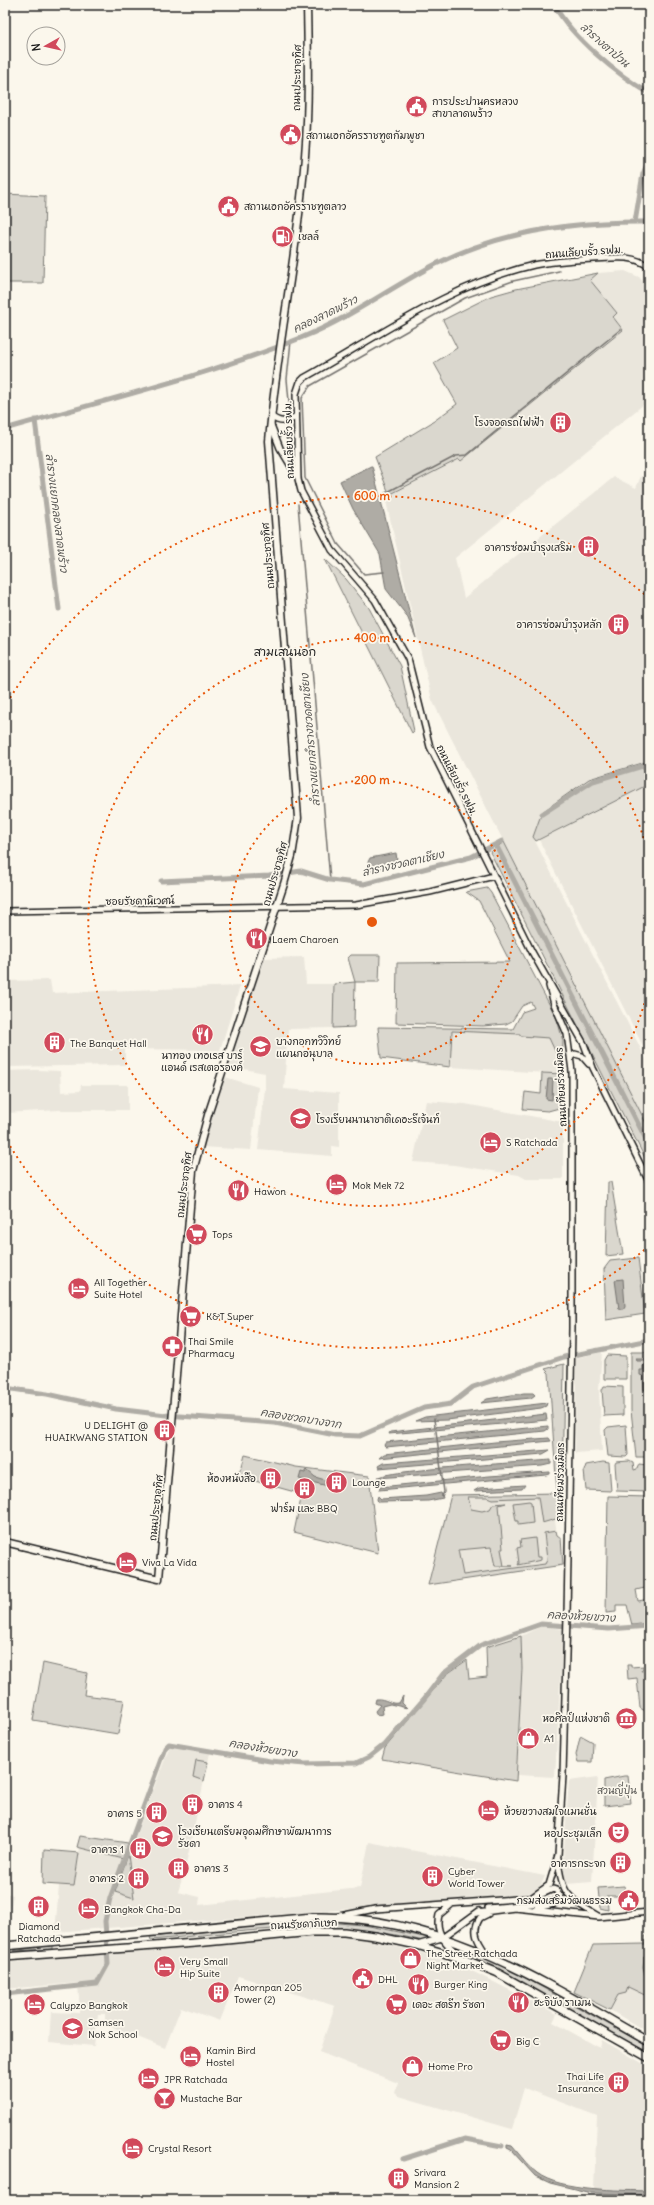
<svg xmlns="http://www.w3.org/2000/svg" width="654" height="2205" font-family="Delius,'Playpen Sans Thai',sans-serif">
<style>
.built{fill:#eae6dc}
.green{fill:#dad7ce;stroke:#7b7a75}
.water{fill:#afaca5;stroke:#74726e}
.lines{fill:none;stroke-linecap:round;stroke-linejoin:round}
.stream{stroke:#74726e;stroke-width:1.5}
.canal{stroke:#afaca5;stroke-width:5}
.tertiary-casing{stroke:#1c1c1c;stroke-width:8}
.secondary-casing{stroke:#1c1c1c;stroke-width:9}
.primary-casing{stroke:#1c1c1c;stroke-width:10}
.tertiary{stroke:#fbf7ec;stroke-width:5}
.secondary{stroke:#fbf7ec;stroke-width:6}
.primary{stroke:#fbf7ec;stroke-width:7}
.ring{fill:none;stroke:#e8590c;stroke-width:2;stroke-dasharray:2 4}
.labels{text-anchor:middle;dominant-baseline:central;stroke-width:3.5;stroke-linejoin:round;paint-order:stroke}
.street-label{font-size:10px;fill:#1c1c1c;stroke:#fbf7ec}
.poi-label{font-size:10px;fill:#1c1c1c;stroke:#fbf7ec;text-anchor:start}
.park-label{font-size:10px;fill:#555451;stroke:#fbf7ec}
.water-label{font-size:11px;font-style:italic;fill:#575653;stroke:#fbf7ec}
.quarter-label{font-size:12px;fill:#1c1c1c;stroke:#fbf7ec}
.centre{fill:#e8590c;stroke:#fbf7ec;stroke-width:2}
.ring-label{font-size:12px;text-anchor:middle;font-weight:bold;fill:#e8590c;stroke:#fbf7ec;stroke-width:3.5;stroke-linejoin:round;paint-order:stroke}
</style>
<rect width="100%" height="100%" fill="#fbf7ec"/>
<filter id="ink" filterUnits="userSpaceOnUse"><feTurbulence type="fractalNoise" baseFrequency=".025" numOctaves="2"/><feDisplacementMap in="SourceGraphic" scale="8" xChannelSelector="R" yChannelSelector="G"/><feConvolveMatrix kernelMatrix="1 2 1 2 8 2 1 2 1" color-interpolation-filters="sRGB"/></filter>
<g filter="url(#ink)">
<path class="built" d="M625,271L639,277L649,289V400L455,558L464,598L614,477L636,488L641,476L649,479V761L589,779L533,837L649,1065V1129L432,700L385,497L459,459L460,461L623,329L613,317L617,313L590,280L598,273Z
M649,784V1058L539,840Z
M304,957L306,984H334L333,1028L288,1029L284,1089L339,1093V1147L332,1146V1156L258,1150L265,1088V1073L229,1066L264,958Z
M50,980L52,993L240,986L220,1050L125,1049V1065L5,1067V981Z
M451,1030L520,1034L549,1038L561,1060L563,1074L450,1067Z
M36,1070L60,1071L61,1092L80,1091L81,1085H128V1110H60L5,1113V1071Z
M225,1077L258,1087L251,1150L202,1147Z
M426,1101L465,1104L563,1122V1179H526L519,1175L454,1165L413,1162Z
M602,1352L599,1389L602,1451L575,1453L576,1358Z
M557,1493L559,1518L555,1521L557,1535L561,1538L563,1565L428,1585L451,1495Z
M542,1626L563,1629L555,1777L517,1775L522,1669L521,1636Z
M170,1746L210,1753L185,1869L178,1892L200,1897L199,1905L360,1888L369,1842L545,1876L541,1885L532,1893L518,1896L55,1932L59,1886H74L80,1847L127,1859Z
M598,1777L592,1882L566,1884L562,1880V1874L569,1781Z
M5,1893L13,1895L5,1935Z
M345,1935L416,1951L462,1966L557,2014L553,2022L600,2048L602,2040L649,2067V2191L594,2189L597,2116L524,2088L512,2129L399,2096L395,2093L398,2083L319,2052L335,2006L238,1976L220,2021L181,2007L165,2048L105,2024V2014H98L94,2046L49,2042L51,2012L80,2013L78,1983L5,1989V1963L291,1936Z
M628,1987L649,1997V2033L610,2010L618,1995Z
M612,2193L649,2195V2200H610Z"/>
<path class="green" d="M5,194L45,196L43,283H5Z
M598,273L590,280L617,313L613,317L623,330L461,461L459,459L385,497L388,491L375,457L434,421L457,404L434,363L457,348L443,320L491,296L516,289Z
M325,559L346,579L369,608L400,666L414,731L412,733Z
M649,761V784L536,841L533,837L542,812L589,779Z
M504,842L649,1129V1166L490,852Z
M487,888L491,893L557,1019L563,1041L562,1066L549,1038L521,1036L520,1034L452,1031L450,1067L381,1058L378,1027L513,1029L522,1012L534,1008L531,1002L522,1006L512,1021L506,1024L483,1026L396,1023L397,963L510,962L479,901L466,892Z
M351,955H380L379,982H355L354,1027L333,1028L334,984L355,982L348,958Z
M542,1073L563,1074V1107L548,1111L523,1109L525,1092L541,1094Z
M608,1182H611L623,1254L606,1256Z
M638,1258L645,1314L606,1320L604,1269L610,1261Z
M631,1352H649V1457H636L631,1410Z
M607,1355L626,1356V1379H604V1360Z
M564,1364L562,1493H557L559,1518L542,1523L538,1497L492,1499L487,1497H468L471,1509L482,1511L490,1509L493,1504L506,1503L499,1505L503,1549H501L504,1566H513H495L491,1547L458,1550L463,1575L545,1564L547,1560L544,1533L556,1531L557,1535L561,1538L563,1565L428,1585L451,1495L557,1493L549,1373L545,1369Z
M604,1386L623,1387V1415L604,1416L602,1390Z
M626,1425L628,1455L626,1457L608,1456L605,1430L608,1427Z
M245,1455L296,1467L369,1476L378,1553L294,1532L302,1494L237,1476L242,1466Z
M629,1461L633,1463L634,1470L637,1469L639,1464L647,1465L649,1471V1492L617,1491L615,1464L616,1462Z
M603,1462L609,1463L611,1491L586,1490L584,1471L586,1465Z
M608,1496L649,1497V1587L636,1590L638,1601L649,1599V1623L632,1625L627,1605H616V1612L606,1613Z
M529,1501L531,1502L533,1523L518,1525V1521H516L513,1503Z
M535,1538L537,1557H541V1560L518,1565L519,1563L517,1548L521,1547L520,1540Z
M521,1636L522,1669L516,1781L382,1759L385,1748L447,1674L467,1660L469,1679L487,1677L486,1647Z
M43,1663L87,1673L84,1695L124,1700L118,1734L33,1720Z
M627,1665H631V1667L644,1666L641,1671L649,1670V1713L640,1708L637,1678L628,1679Z
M582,1736L593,1742L592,1762H578L576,1755L580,1737Z
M196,1760L208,1762L204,1781L193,1777Z
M624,1776H628L631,1803L604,1806V1780Z
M80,1836L128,1843L123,1859L77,1847Z
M44,1850L79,1853L74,1886L43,1884Z
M128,1855L134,1898L115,1892Z
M624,1886L626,1896H607L608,1910L600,1908L598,1888Z
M324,1922L364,1925L429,1938L423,1941C333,1917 241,1932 151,1940L150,1937L280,1924Z
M645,1936H649V1955L644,1957L645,1975L649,1977V1997L628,1987L626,1993L618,1995L610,2010L574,1992L593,1945L645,1944Z
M52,1945V1949L13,1951Z
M452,1945L504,1966L649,2047V2053L491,1965L456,1949Z"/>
<path class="water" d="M371,466H372L416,638L407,616L386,589L380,554L353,509L340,481Z
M396,853L397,860L385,867L371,871L368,862L370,858Z
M548,1079H553L552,1100L546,1099Z
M623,1279L625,1306L623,1309H619L615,1280Z
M636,1359H649V1390H644L643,1376L640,1375V1370H643V1365H646V1361H637Z
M524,1393H533L535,1395L531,1398L481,1403L487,1399Z
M547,1403L546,1406L541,1408L447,1420L415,1421L425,1417Z
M546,1414L547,1420L389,1434L390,1432Z
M548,1426V1429L545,1431L386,1447L384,1445L386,1442Z
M549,1438L551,1441L379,1458L384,1454L495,1442Z
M550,1450L543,1454L379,1468L378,1466L383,1463Z
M551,1460V1464L542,1466L377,1478C383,1470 530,1462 551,1460Z
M307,1470L315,1477L332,1482V1487L299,1479L301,1472L305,1473Z
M550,1472V1474L546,1475L379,1490L380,1487L489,1476Z
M525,1485L522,1489L474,1491L479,1488Z
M441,1493L443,1498L428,1501L378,1502L377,1499L378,1496L381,1499L426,1496Z
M403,1696L402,1703L407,1708L390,1704L382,1706L383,1714L377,1715L375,1711L380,1705L375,1703L376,1699C386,1698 390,1705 399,1703Z
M649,1955V1977L645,1975L643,1967L644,1957Z
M507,2145L512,2146C520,2155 528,2166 537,2173C560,2191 621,2190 649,2191V2195L591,2193L550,2183L535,2176L511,2150L507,2148Z"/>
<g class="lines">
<path class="stream" d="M290,413L287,379L291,341
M380,496L456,456L467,455L621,329
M298,504L330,880
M384,572L364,574L338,544L305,478L302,398L310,386L465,298L513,281L559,271
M434,1419L435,1427
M436,1431L444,1492L442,1496"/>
<path class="canal" d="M554,5C573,38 616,74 649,93
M635,222L643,174L649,160
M35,420L59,609
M5,429C105,400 207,376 303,337C350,318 391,287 436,264C501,231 576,221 649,222
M542,814L593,781L649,764
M496,845L649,1145
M161,881L269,876L301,871L330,880L364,884L471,857L502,841
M5,1388L47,1394L116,1409L166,1415L275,1423L335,1435L360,1436L424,1408L451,1404L473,1387L564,1357L649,1340
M5,1994L97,1984L108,1964L105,1921L110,1898L165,1748L169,1744L270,1761L305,1764L356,1763L369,1757L384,1745L424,1699L443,1674L481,1645L541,1624L609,1629L649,1626
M403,2159L465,2139L502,2146"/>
<defs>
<path id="tertiary" d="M649,267C633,254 613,258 594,259C574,260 554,261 534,265C450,284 378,337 304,378L300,382L296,394L298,479L301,491L332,550L375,600L408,659L430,747L532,952L584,1044L593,1068L649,1182
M271,416C279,423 288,423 296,416
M271,425L280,448L298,478
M5,911L356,905L430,892L494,876
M571,1057L575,1054L582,1056L589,1064
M558,1858C561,1894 568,1898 598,1916
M452,1904L439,1915C434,1934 448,1946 461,1957
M488,1908L553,1902L559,1898L560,1895
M537,1908L554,1904L560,1898L556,1890L553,1889L540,1895
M477,1913L515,1908L599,1917L649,1912
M339,1916L375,1909L531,1898L549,1885L558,1855L563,1775L567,1615L572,1328V1071L567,1034L554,1004L549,986
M417,1945L442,1938L479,1911
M486,1953C478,1942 471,1931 480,1918L488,1914"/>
<path id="secondary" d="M5,1542L159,1579L193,1171L208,1115L284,884L292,856L298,818L269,441C277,345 298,252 305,156C309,106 308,55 307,5"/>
<path id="primary" d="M5,1946L313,1917C440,1914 544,1982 649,2042
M5,1957L195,1943L312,1932H344L375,1936L417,1945L463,1959L496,1972L649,2058"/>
</defs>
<use href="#tertiary" class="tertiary-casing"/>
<use href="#secondary" class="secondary-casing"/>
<use href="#primary" class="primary-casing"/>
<use href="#tertiary" class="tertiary"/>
<use href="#secondary" class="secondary"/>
<use href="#primary" class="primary"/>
</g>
</g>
<g class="ring">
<circle cx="372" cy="922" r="142"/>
<path d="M649 986A284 284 0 1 1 649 858"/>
<path d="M649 1246A426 426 0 0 1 7 1141M7 703A426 426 0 0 1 649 598"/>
</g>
<defs>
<symbol id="civic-disc" viewBox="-11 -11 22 22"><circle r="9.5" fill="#d1495b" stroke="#fbf7ec"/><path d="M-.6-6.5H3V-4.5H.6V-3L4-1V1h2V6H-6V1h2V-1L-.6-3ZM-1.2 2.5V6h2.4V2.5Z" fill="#fff"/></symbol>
<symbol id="fuel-disc" viewBox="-11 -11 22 22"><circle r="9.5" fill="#d1495b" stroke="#fbf7ec"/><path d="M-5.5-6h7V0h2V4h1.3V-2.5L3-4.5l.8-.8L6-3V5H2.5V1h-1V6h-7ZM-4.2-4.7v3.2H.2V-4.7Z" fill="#fff"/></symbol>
<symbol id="building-disc" viewBox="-11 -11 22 22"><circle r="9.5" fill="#d1495b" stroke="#fbf7ec"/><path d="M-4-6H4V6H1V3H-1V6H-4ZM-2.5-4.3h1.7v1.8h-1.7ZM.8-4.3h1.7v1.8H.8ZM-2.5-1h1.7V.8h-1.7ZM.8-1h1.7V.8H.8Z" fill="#fff"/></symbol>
<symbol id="restaurant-disc" viewBox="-11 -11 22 22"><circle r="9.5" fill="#d1495b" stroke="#fbf7ec"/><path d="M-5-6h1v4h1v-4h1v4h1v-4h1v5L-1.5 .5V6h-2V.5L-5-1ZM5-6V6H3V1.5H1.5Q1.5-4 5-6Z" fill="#fff"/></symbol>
<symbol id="school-disc" viewBox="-11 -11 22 22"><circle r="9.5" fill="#d1495b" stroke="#fbf7ec"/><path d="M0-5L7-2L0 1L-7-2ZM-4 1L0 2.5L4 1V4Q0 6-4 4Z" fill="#fff"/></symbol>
<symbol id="hotel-disc" viewBox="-11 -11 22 22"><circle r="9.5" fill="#d1495b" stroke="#fbf7ec"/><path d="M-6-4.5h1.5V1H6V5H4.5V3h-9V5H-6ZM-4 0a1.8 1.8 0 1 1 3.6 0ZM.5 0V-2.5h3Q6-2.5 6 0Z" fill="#fff"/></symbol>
<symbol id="supermarket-disc" viewBox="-11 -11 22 22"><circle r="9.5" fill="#d1495b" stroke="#fbf7ec"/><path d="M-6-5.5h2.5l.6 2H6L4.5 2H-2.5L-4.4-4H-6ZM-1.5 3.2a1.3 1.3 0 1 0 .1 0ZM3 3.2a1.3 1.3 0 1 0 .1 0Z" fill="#fff"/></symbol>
<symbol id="pharmacy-disc" viewBox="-11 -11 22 22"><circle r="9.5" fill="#d1495b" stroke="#fbf7ec"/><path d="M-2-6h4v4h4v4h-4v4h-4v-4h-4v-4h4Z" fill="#fff"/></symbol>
<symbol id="museum-disc" viewBox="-11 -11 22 22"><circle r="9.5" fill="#d1495b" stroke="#fbf7ec"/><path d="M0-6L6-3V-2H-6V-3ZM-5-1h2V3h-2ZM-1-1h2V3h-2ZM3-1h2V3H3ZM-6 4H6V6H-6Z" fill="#fff"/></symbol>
<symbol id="shop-disc" viewBox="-11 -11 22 22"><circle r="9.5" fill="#d1495b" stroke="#fbf7ec"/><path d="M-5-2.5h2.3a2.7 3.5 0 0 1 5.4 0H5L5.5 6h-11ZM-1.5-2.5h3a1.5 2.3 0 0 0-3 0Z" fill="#fff"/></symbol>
<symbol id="theatre-disc" viewBox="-11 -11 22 22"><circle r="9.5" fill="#d1495b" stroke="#fbf7ec"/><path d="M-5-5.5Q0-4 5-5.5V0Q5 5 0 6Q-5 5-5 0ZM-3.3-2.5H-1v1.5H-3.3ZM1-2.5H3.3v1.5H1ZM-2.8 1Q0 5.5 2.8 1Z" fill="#fff"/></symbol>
<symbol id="bar-disc" viewBox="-11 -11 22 22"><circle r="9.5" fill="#d1495b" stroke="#fbf7ec"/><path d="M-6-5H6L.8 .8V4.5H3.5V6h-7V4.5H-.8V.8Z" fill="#fff"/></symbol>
</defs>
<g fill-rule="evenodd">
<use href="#civic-disc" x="404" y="94" width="25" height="25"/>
<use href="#civic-disc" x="278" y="122" width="25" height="25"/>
<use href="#civic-disc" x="216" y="194" width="25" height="25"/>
<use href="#fuel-disc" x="270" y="224" width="25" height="25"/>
<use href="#building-disc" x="548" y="410" width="25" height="25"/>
<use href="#building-disc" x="576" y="534" width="25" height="25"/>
<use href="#building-disc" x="606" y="612" width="25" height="25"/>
<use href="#restaurant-disc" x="244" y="926" width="25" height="25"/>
<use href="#restaurant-disc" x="190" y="1022" width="25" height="25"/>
<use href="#building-disc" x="42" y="1030" width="25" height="25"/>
<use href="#school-disc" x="248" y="1034" width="25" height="25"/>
<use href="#school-disc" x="288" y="1106" width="25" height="25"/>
<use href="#hotel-disc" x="478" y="1130" width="25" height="25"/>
<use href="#hotel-disc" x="324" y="1172" width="25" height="25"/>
<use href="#restaurant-disc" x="226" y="1178" width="25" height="25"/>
<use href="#supermarket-disc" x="184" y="1222" width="25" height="25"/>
<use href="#hotel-disc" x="66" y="1276" width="25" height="25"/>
<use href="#supermarket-disc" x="178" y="1304" width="25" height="25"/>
<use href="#pharmacy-disc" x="160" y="1334" width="25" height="25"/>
<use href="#building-disc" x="152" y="1418" width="25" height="25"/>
<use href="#building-disc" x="258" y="1466" width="25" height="25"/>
<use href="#building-disc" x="324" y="1470" width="25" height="25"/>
<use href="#building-disc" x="292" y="1476" width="25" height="25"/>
<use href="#hotel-disc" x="114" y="1550" width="25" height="25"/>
<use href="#museum-disc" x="614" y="1706" width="25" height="25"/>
<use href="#shop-disc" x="516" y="1726" width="25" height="25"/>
<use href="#building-disc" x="180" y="1792" width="25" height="25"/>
<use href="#hotel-disc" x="476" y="1798" width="25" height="25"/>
<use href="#building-disc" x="144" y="1800" width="25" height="25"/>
<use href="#theatre-disc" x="606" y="1820" width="25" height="25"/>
<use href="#school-disc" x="150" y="1824" width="25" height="25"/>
<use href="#building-disc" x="128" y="1836" width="25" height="25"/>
<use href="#building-disc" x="608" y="1850" width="25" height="25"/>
<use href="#building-disc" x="166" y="1856" width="25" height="25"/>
<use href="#building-disc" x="420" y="1864" width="25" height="25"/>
<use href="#building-disc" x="126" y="1866" width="25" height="25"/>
<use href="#civic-disc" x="616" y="1888" width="25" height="25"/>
<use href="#building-disc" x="26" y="1894" width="25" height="25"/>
<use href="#hotel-disc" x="76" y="1896" width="25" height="25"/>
<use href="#shop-disc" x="398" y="1946" width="25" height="25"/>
<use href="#hotel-disc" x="152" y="1954" width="25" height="25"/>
<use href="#civic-disc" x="350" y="1966" width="25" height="25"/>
<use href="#restaurant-disc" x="406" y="1972" width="25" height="25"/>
<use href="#building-disc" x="206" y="1980" width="25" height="25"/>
<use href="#restaurant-disc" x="506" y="1990" width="25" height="25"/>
<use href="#supermarket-disc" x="384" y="1992" width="25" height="25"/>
<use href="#hotel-disc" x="22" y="1992" width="25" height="25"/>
<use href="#school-disc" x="60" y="2016" width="25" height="25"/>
<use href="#supermarket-disc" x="488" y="2028" width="25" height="25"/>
<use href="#hotel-disc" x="178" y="2044" width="25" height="25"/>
<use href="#shop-disc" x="400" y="2054" width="25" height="25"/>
<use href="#hotel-disc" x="136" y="2066" width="25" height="25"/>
<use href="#building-disc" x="606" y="2070" width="25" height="25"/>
<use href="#bar-disc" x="152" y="2086" width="25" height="25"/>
<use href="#hotel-disc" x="120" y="2136" width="25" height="25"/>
<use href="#building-disc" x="386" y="2166" width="25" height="25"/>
</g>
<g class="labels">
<g class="street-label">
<text transform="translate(297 78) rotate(-89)">ถนนประชาอุทิศ</text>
<text transform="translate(584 252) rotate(-4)">ถนนเลียบรั้ว รฟม.</text>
<text transform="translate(289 440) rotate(-92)">ถนนเลียบรั้ว รฟม.</text>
<text transform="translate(268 556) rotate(-95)">ถนนประชาอุทิศ</text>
<text transform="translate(457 780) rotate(63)">ถนนเลียบรั้ว รฟม.</text>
<text transform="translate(275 874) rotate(-74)">ถนนประชาอุทิศ</text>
<text transform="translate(140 901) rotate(-1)">ซอยรัชดานิเวศน์</text>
<text transform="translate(561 1087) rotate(-93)">ถนนเทียมร่วมมิตร</text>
<text transform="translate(184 1185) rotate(-83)">ถนนประชาอุทิศ</text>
<text transform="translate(560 1482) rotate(-89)">ถนนเทียมร่วมมิตร</text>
<text transform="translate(156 1508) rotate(-84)">ถนนประชาอุทิศ</text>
<text transform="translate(304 1924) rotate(-3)">ถนนรัชดาภิเษก</text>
</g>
<g class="poi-label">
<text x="432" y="101">การประปานครหลวง<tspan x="432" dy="12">สาขาลาดพร้าว</tspan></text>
<text x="306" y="135">สถานเอกอัครราชทูตกัมพูชา</text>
<text x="244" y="206">สถานเอกอัครราชทูตลาว</text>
<text x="298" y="236">เชลล์</text>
<text x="544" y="422" text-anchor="end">โรงจอดรถไฟฟ้า</text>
<text x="572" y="547" text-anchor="end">อาคารซ่อมบำรุงเสริม</text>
<text x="602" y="624" text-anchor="end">อาคารซ่อมบำรุงหลัก</text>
<text x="272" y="939">Laem Charoen</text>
<text x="276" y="1041">บางกอกทวิวิทย์<tspan x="276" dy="12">แผนกอนุบาล</tspan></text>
<text x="70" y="1043">The Banquet Hall</text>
<text x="202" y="1055" text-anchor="middle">นาทอง เทอเรส บาร์<tspan x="202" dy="12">แอนด์ เรสเตอรองค์</tspan></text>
<text x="316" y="1119">โรงเรียนนานาชาติเดอะรีเจ้นท์</text>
<text x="506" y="1142">S Ratchada</text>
<text x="352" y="1185">Mok Mek 72</text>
<text x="254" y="1191">Hawon</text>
<text x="212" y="1234">Tops</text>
<text x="94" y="1282">All Together<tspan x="94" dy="12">Suite Hotel</tspan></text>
<text x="206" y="1316">K&amp;T Super</text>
<text x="188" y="1341">Thai Smile<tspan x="188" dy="12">Pharmacy</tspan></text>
<text x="148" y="1425" text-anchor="end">U DELIGHT @<tspan x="148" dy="12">HUAIKWANG STATION</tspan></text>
<text x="256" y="1478" text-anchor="end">ห้องหนังสือ</text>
<text x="352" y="1482">Lounge</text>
<text x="304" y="1508" text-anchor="middle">ฟาร์ม และ BBQ</text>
<text x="142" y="1562">Viva La Vida</text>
<text x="610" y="1718" text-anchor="end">หอศิลป์แห่งชาติ</text>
<text x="544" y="1738">A1</text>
<text x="208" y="1804">อาคาร 4</text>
<text x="504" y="1811">ห้วยขวางสมใจแมนชั่น</text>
<text x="142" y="1813" text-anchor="end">อาคาร 5</text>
<text x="178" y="1831">โรงเรียนเตรียมอุดมศึกษาพัฒนาการ<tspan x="178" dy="12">รัชดา</tspan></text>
<text x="602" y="1833" text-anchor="end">หอประชุมเล็ก</text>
<text x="124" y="1849" text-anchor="end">อาคาร 1</text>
<text x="606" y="1863" text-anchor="end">อาคารกระจก</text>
<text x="194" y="1868">อาคาร 3</text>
<text x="448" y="1871">Cyber<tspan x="448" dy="12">World Tower</tspan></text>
<text x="124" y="1878" text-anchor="end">อาคาร 2</text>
<text x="612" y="1900" text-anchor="end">กรมส่งเสริมวัฒนธรรม</text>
<text x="104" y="1909">Bangkok Cha-Da</text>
<text x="39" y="1926" text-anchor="middle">Diamond<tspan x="39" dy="12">Ratchada</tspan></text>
<text x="426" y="1953">The Street Ratchada<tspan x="426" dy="12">Night Market</tspan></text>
<text x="180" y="1961">Very Small<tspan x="180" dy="12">Hip Suite</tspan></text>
<text x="378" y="1979">DHL</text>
<text x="434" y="1984">Burger King</text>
<text x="234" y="1987">Amornpan 205<tspan x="234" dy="12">Tower (2)</tspan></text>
<text x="534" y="2002">ฮะจิบัง ราเมน</text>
<text x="412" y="2004">เดอะ สตรีท รัชดา</text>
<text x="50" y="2005">Calypzo Bangkok</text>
<text x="88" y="2022">Samsen<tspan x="88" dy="12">Nok School</tspan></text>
<text x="516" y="2041">Big C</text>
<text x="206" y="2050">Kamin Bird<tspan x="206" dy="12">Hostel</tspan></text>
<text x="428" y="2066">Home Pro</text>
<text x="604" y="2076" text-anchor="end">Thai Life<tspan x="604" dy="12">Insurance</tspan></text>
<text x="164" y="2079">JPR Ratchada</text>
<text x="180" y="2098">Mustache Bar</text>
<text x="148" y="2148">Crystal Resort</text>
<text x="414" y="2172">Srivara<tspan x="414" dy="12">Mansion 2</tspan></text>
</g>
<g class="park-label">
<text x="617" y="1790">สวนญี่ปุ่น</text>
</g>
<g class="water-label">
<text transform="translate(605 45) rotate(41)">ลำรางตาป่วน</text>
<text transform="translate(325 314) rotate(-26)">คลองลาดพร้าว</text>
<text transform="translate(57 513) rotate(83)">ลำรางแยกคลองลาดพร้าว</text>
<text transform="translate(310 740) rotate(-95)">ลำรางแยกลำรางชวดตาเชียง</text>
<text transform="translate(403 863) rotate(-13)">ลำรางชวดตาเชียง</text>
<text transform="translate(301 1418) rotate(9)">คลองชวดบางจาก</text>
<text transform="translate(581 1616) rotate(3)">คลองห้วยขวาง</text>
<text transform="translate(263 1748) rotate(9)">คลองห้วยขวาง</text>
</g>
<g class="quarter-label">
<text x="285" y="651">สามเสนนอก</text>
</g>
</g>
<circle cx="372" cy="922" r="6" class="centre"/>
<g class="ring-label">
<text x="372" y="500">600 m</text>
<text x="372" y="642">400 m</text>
<text x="372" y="784">200 m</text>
</g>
<rect width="654" height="2205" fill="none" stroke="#fbf7ec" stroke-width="20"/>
<rect x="10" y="10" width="634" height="2185" fill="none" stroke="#1c1c1c" stroke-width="1.5" filter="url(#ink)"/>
<g transform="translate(46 46) rotate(262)"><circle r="19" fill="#fbf7ec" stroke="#a29f99"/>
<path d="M0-3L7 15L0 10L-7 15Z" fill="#d1495b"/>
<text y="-6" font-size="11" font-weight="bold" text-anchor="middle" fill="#1c1c1c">N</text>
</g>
</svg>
